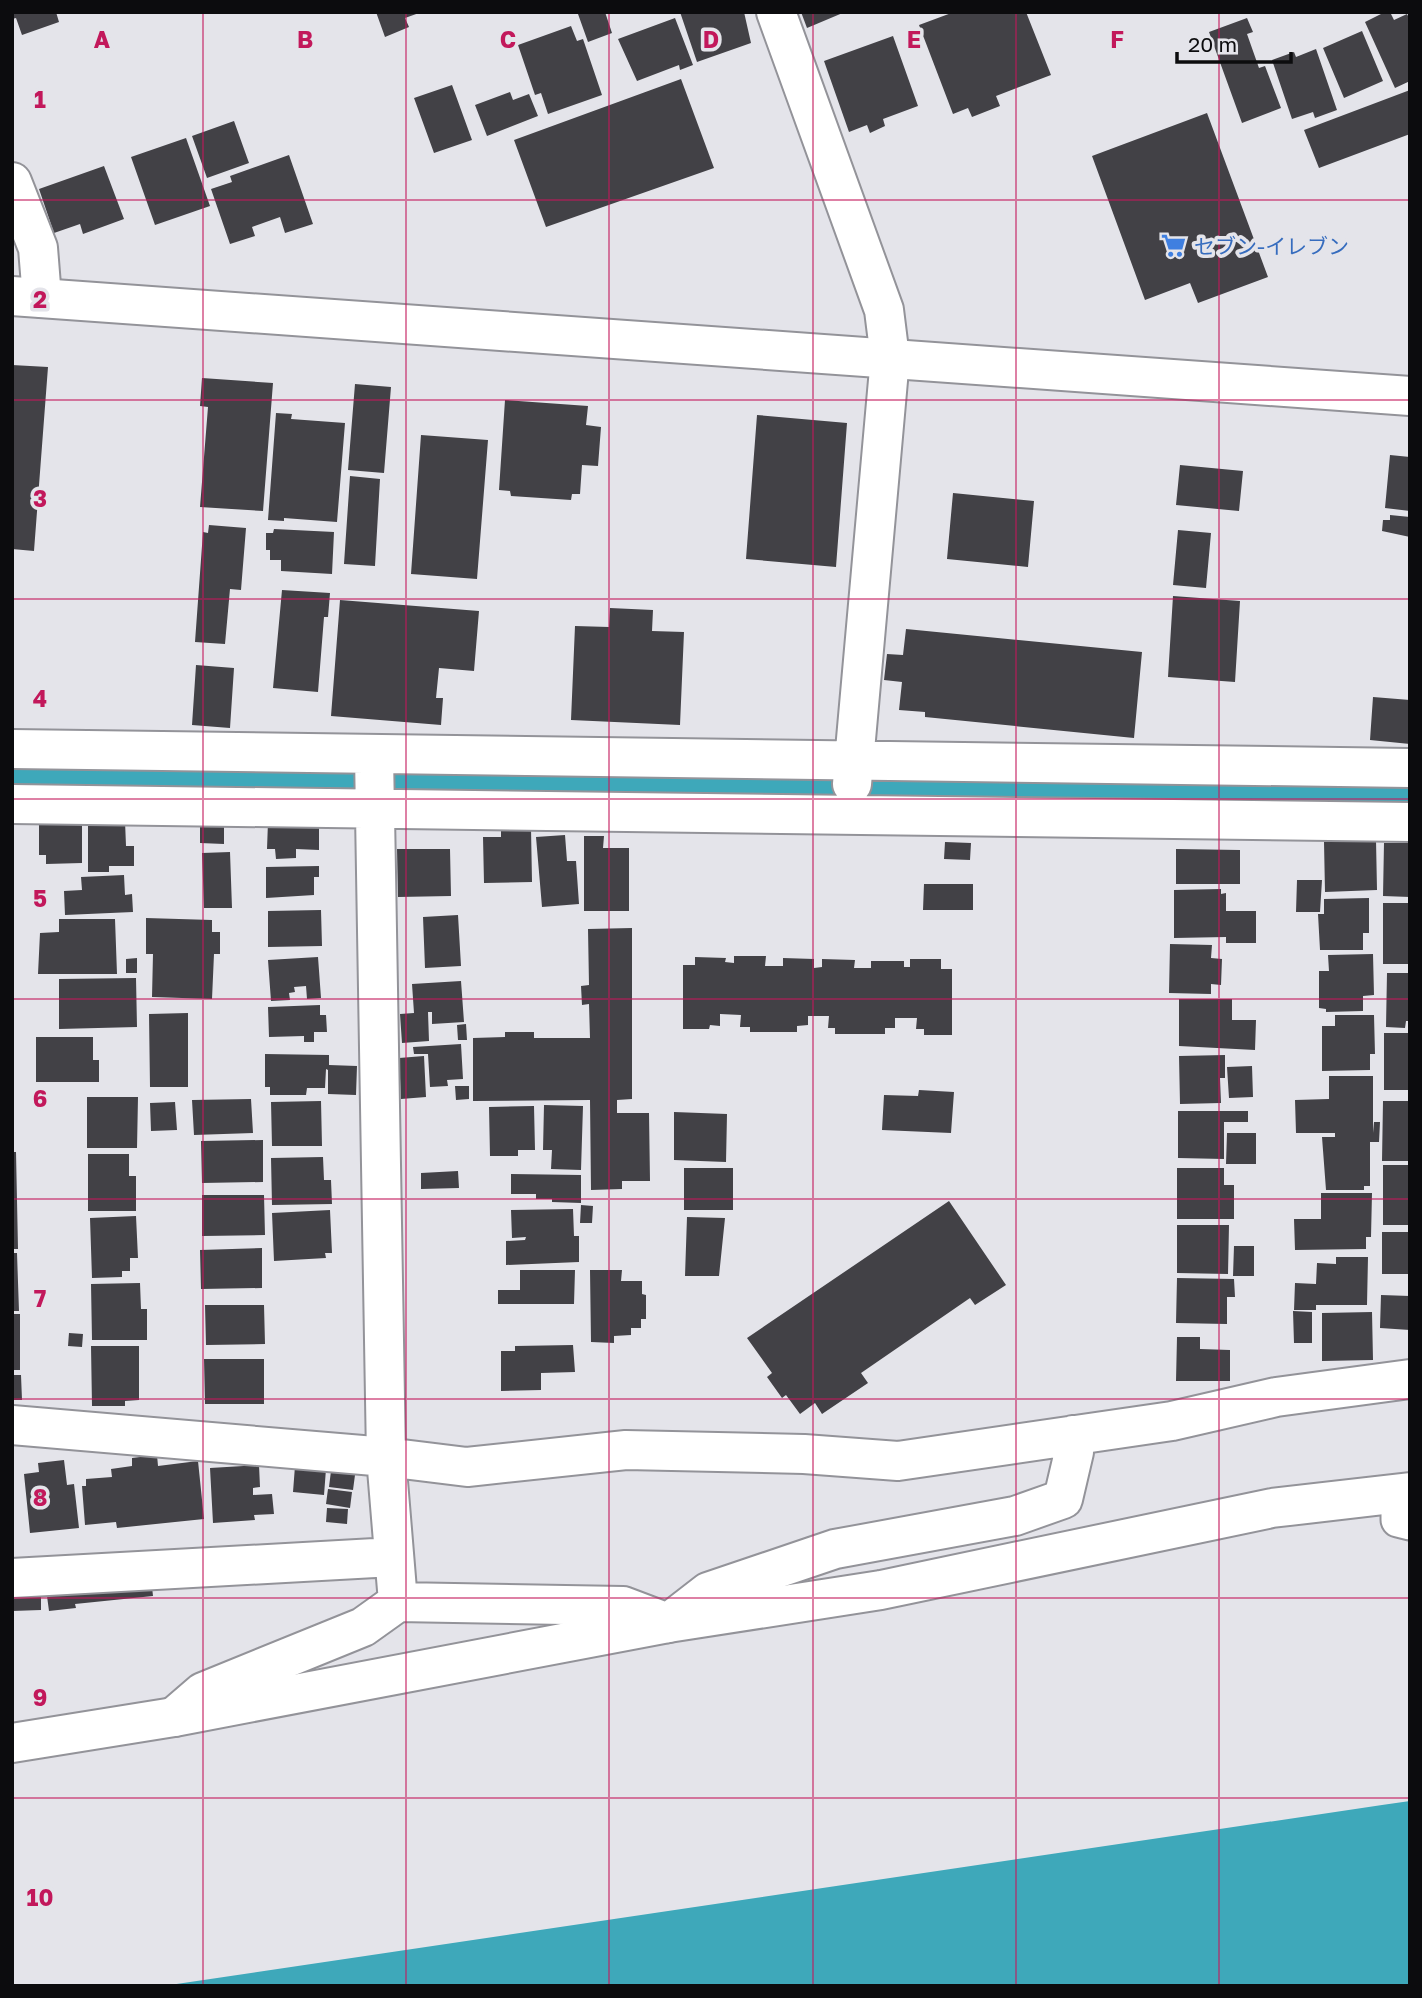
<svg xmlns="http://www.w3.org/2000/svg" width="1422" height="1998" font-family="'Golos Text','Noto Sans JP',sans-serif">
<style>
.water{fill:#3ea8ba}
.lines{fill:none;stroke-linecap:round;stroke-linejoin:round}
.canal{stroke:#3ea8ba;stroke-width:40}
.building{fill:#424146}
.pedestrian-casing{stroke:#939399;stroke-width:37}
.minor-casing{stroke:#939399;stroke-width:42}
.tertiary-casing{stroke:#939399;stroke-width:42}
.pedestrian{stroke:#fff;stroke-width:33}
.minor{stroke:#fff;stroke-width:38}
.tertiary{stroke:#fff;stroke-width:38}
.grid{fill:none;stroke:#c2185b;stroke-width:2;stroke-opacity:0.55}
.labels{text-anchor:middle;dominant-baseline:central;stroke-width:7;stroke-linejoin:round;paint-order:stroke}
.shop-label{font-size:21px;fill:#366cbe;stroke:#e4e4ea;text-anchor:start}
.grid-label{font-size:23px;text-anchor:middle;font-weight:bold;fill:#c2185b;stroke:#e4e4ea;stroke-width:7;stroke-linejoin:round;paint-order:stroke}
</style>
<rect width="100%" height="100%" fill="#e4e4ea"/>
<path class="water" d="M1410,1801V1986H163L1382,1805Z"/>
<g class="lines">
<path class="canal" d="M12,778L1410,799"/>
</g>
<path class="building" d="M12,12H56L59,22L22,35L16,18L12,19Z
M376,12H419V13L405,18L409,27L385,37Z
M583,12H605L612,33L588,42L578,14Z
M680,12H744L751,43L697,62Z
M801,12H845L807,28Z
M954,12H1026L1051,75L996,96L1000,106L972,117L968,108L953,114L919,25Z
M1385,12H1390L1394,20L1407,14L1410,20V81L1395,88L1365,22Z
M675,18L693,65L680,70L679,65L637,81L618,39Z
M1247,18L1253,32L1247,34L1259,68L1265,66L1281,108L1242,123L1209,32Z
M571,26L577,41L583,39L602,95L548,114L541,93L535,95L518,45Z
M1362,31L1383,81L1344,98L1323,48Z
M893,36L918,106L883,119L885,126L870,133L867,125L849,132L824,61Z
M1316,49L1337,110L1315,118L1313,112L1292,119L1272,60L1294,52L1296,57Z
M681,79L714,168L546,227L514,140Z
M452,85L472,140L434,153L414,98Z
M1410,90V134L1319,168L1304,130Z
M510,92L513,100L529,94L538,116L487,136L475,105Z
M1207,113L1268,277L1198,303L1190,283L1145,300L1092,156Z
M234,121L249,163L207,178L192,136Z
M186,138L210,206L155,225L131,157Z
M289,155L313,224L285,233L280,217L252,227L255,236L230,244L211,189L232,182L230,176Z
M104,166L124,219L83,234L80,224L54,233L39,189Z
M12,365L48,367L34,551L12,549Z
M202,378L273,383L263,511L200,507L208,407L200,406Z
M355,384L391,387L384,473L348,470Z
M505,400L588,406L586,425L601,427L598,466L582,465L580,494H572L571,500L511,496L510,491L499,490Z
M276,413L292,414L291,419L345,423L337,522L284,518V521L268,520Z
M757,415L847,423L836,567L746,559Z
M421,435L488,440L477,579L411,574Z
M1390,455L1410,457V511L1385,508Z
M1180,465L1243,471L1239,511L1176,505Z
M350,476L380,479L375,566L344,564Z
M953,493L1034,501L1028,567L947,559Z
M1390,515L1410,517V537L1382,531L1383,520H1390Z
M209,525L246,528L241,590L230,589L225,644L195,642L203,532L208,533Z
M274,529L334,532L332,574L281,571V560H270V550H266V533H273Z
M1178,530L1211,533L1206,588L1173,585Z
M282,590L330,593L328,617H324L318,692L273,688Z
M1173,596L1240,601L1235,682L1168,677Z
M340,600L479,611L474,671L439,668L436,698H443L441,725L331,716Z
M610,608L653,610L652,631L684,632L680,725L571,720L575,626L609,627Z
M906,629L1142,652L1134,738L925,717V712L899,710L902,682L884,680L887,654L903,655Z
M196,665L234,668L230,728L192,725Z
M1373,697L1410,700V744L1370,740Z
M82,820V863L46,864V855H39V821Z
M200,820L224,821V844L200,843Z
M88,821H125L126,846H134V866H109V872H88Z
M268,822L319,823V850L296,849V858L276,859L275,849H267Z
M501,828H531L532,882L484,883L483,837H501Z
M565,835L567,861H576L579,904L542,907L536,837Z
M584,836H604L603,848H629V911H584Z
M1376,840L1377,890L1325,892L1324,842Z
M945,842L971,843L970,860L944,859Z
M1384,843H1410V897L1383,896Z
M397,849H450L451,896L398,897Z
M1176,849L1240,850V884H1176Z
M230,852L232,908H204L202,853Z
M319,866V877H314V895L266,898V867Z
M124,875L125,895L132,894L133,912L65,915L64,891L82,890L81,877Z
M1297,880H1322L1320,912H1296Z
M924,884H973V910H923Z
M1221,889V894L1226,893V911H1256V943H1226V937L1174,938V890Z
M1369,898V933H1363V950H1320L1318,914H1324V899Z
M1383,903H1410V964H1383Z
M321,910L322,946L268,947V911Z
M458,915L461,966L425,968L423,917Z
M146,918L212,920V932H220V954H214L212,999L152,997L153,954H146Z
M59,919H115L117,974H38L40,933L59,932Z
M632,928V1099L617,1100V1113H649L650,1181H622V1189L591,1190L590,1100L473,1101V1038L505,1037V1032H534V1038H590L589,1004L582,1005L581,986L589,985L588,929Z
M1170,944L1212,945L1211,958L1222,959L1221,985L1211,984V994L1169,993Z
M1373,954L1374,995L1363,996V1011L1326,1012V1009L1319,1008V971H1329L1328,955Z
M734,956H766L765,966H783V958L814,959V968L822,967V959L855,960L854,968H871V961H904V967H910V959H941V969H952V1035H924V1029H916L917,1018H895V1028H885V1034H835V1028H828L829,1016H808V1025L797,1026V1032H750V1027H740L741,1015L720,1014V1026L710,1025L709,1029H683V965H695V957L726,958L725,962L734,963Z
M318,957L321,998L307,999L306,986L294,987L295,992L289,993L290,1000L271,1001L268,960Z
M137,958V973H126V959Z
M1387,973H1410V1021H1406L1405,1028L1386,1027Z
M136,978L137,1027L59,1029V979Z
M461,981L464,1022L432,1024V1012H428L429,1041L402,1043L400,1014L414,1013L412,984Z
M1179,999H1232V1020H1256L1255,1050L1179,1046Z
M320,1005V1015H326L327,1032H314V1042H304V1036L269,1037L268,1007Z
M188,1013V1087H150L149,1014Z
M1335,1015H1374L1375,1054H1370V1070L1322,1071V1026H1335Z
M466,1024L467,1040H458L457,1025Z
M1384,1033H1410V1090H1384Z
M36,1037H93V1060H99V1082H36Z
M461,1044L463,1079L447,1080L448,1086L430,1087L428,1054H414L413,1047Z
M265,1054L329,1055V1065L357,1066L356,1095L328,1094V1070L326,1069L325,1088H307L306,1095H270V1087H265Z
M1225,1055V1078H1220L1221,1103L1180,1104L1179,1056Z
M424,1056L426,1097L401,1099L399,1058Z
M1252,1066L1253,1097L1229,1098L1227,1067Z
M1329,1076H1373V1133L1374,1122H1380L1379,1142H1370V1186H1364V1190H1326L1322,1137H1335V1133H1296L1295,1100L1329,1099Z
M455,1086H469V1099L456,1100Z
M919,1090L954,1092L951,1133L882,1130L884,1095L918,1096Z
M87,1097H138L137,1148H87Z
M251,1099L253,1133L194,1135L192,1100Z
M321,1101L322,1146H272L271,1102Z
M1383,1101H1410V1161H1382Z
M175,1102L177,1130L151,1131L150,1103Z
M544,1105L583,1106L581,1170L551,1169L552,1150H543Z
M534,1106L535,1150H518V1156H490L489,1107Z
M1178,1111H1248V1122H1224V1159L1178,1158Z
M674,1112L727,1114L726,1162L674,1160Z
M1227,1133H1256V1164H1226Z
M263,1140V1182L202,1183L201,1141Z
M12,1152H16L18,1249H12Z
M88,1154H129V1176H136V1211H88Z
M323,1157L324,1180H331L332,1204L272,1205L271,1158Z
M1383,1165H1410V1225H1383Z
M684,1168H733V1210H684Z
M1177,1168H1224V1185H1234V1219H1177Z
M458,1171L459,1188L421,1189V1173Z
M511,1174L581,1175V1203L552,1202V1199H536V1194H511Z
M1321,1193H1372L1371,1237H1366V1249L1295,1250L1294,1219H1321Z
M202,1195H264L265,1235L202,1236Z
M949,1201L1006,1285L975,1305L970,1298L861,1373L868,1383L822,1414L815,1403L800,1414L786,1395L782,1398L767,1377L772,1373L747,1338Z
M581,1205L593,1206L592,1223H580Z
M573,1209L574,1236H579V1262L506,1265V1241L525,1240L526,1237L512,1238L511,1210Z
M330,1210L332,1253H325L326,1258L274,1261L272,1213Z
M136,1216L138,1258H130V1271H122V1277L92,1278L90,1218Z
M687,1217L725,1218L719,1276H685Z
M1177,1225H1229L1228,1274L1177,1273Z
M1382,1232H1410V1274H1382Z
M1234,1246H1254V1276H1233Z
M262,1248V1288L201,1289L200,1250Z
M12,1253H17L19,1311H12Z
M1336,1257H1368L1367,1305H1316V1310H1294L1295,1283L1316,1284L1317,1263L1336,1264Z
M520,1270H575L574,1304H498V1290H520Z
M590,1270H622L621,1281H642V1294L646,1295V1319H641V1328H631V1335L614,1336V1343L591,1342Z
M1177,1278L1234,1279L1235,1297H1227V1324L1176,1323Z
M140,1283L141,1309H147V1340H92L91,1284Z
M1381,1295L1410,1296V1330L1380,1328Z
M205,1305H264L265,1344L206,1345Z
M1293,1311L1312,1312V1343H1294Z
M1372,1312L1373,1360L1322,1361V1313Z
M12,1314H20V1370H12Z
M69,1333L83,1334L82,1347L68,1346Z
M1177,1337H1200V1349L1230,1350V1381H1176Z
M573,1345L575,1372L541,1373V1390L501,1391V1351H515V1346Z
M91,1346H139V1400L125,1401V1406H92Z
M204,1359H264V1404H205Z
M12,1375H21L22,1400H12Z
M157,1455L158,1466L198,1461L204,1519L117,1528L116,1522L85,1525L82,1486H86V1479L112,1477L111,1469L132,1466V1458Z
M64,1460L67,1485L74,1484L79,1528L30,1533L24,1474L39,1472L38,1463Z
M259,1465L260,1487L253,1488V1495L272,1494L274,1514L254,1515L255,1520L213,1523L210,1468Z
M295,1466L326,1469L324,1495L293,1492Z
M331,1471L355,1475L353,1490L329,1487Z
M328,1489L352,1492L350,1508L326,1504Z
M327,1508L348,1509L347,1524L326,1522Z
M151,1578L153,1596L75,1604L76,1608L49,1611L47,1596L59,1595L58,1585Z
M41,1592V1610L12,1611V1593Z"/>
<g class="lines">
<defs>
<path id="pedestrian" d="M1398,1493V1520L1410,1523"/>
<path id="minor" d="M776,12L884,310L890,358L852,784
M12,182L38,248L42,298
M12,749L1410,768
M374,755L386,1457L398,1602L623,1606L668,1623L708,1592L835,1549L1015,1516L1063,1499L1074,1452L1073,1435
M12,804L1410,822
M12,1425L386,1457L467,1467L626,1450L804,1454L898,1461L1172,1421L1276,1397L1410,1379
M12,1578L393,1557
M174,1717L203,1692L363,1627L398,1602"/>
<path id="tertiary" d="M12,296L1410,396
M12,1743L174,1717L668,1623L881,1590L1272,1508L1410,1492"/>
</defs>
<use href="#pedestrian" class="pedestrian-casing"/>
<use href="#minor" class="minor-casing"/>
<use href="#tertiary" class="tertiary-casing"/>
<use href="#pedestrian" class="pedestrian"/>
<use href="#minor" class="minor"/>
<use href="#tertiary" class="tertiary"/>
</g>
<path class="grid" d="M203,12V1986M406,12V1986M609,12V1986M813,12V1986M1016,12V1986M1219,12V1986M12,200H1410M12,400H1410M12,599H1410M12,799H1410M12,999H1410M12,1199H1410M12,1399H1410M12,1598H1410M12,1798H1410"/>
<defs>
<symbol id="supermarket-bare" viewBox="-9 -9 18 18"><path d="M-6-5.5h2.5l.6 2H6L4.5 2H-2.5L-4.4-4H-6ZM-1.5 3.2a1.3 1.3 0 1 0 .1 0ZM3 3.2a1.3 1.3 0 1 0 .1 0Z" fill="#3f7fe0" stroke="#e4e4ea" stroke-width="2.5" paint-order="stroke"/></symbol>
</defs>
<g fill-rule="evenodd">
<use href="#supermarket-bare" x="1156" y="228" width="35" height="35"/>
</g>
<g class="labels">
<g class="shop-label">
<text x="1194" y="246">セブン-イレブン</text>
</g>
</g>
<g class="grid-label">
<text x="102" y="48">A</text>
<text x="305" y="48">B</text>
<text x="508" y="48">C</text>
<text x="711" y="48">D</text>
<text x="914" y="48">E</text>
<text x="1117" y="48">F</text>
<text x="40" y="108">1</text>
<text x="40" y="308">2</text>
<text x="40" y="507">3</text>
<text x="40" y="707">4</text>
<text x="40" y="907">5</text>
<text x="40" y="1107">6</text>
<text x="40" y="1307">7</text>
<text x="40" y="1506">8</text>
<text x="40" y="1706">9</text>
<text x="40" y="1906">10</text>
</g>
<rect width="1422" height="1998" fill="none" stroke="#0c0c0e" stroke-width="28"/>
<path d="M1177 52v10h114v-10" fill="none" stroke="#0c0c0e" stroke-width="3.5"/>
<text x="1188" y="52" font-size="21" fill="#0c0c0e" stroke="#e4e4ea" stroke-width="5" paint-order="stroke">20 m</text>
</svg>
